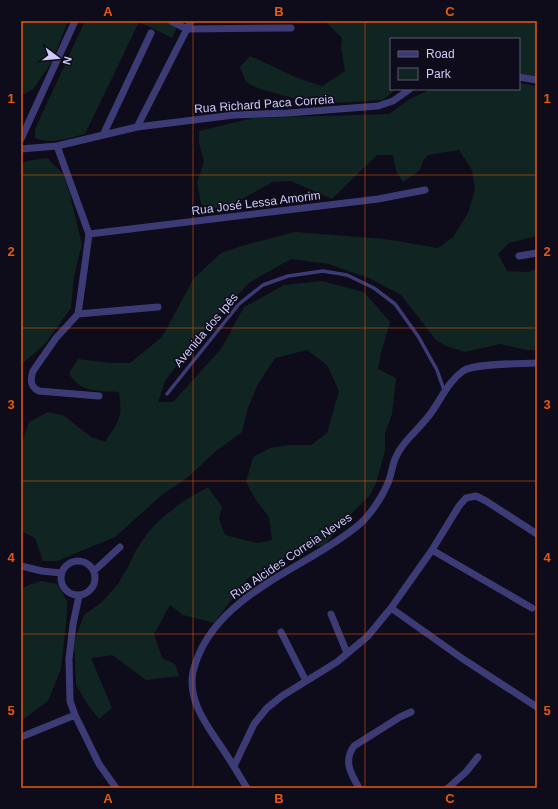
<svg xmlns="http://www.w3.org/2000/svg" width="558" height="809" font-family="Arial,sans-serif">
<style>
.green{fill:#102422}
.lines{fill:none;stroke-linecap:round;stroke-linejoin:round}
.lane{stroke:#3c3b75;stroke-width:3.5}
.street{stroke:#3c3b75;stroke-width:7}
.grid{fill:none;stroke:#e8590c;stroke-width:1;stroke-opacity:0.55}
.labels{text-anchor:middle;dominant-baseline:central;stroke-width:3;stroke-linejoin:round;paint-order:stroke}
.street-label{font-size:12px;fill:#cfcafa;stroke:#0e0c1a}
.neatline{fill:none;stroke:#e8590c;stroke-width:1.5}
.grid-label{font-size:13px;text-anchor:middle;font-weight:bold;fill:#e8590c}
</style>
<rect width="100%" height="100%" fill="#0e0c1a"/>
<path class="green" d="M21,21H68L52,62L33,89L24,94L21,93Z
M85,21H180L172,38L139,22L85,134C70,138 49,145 35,138V129Z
M325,21H537V77L519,73V39H391V89H396L383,100L335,103L308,102L260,89L246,82L240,67L250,56L300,79L322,86L345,71L341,48L342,38Z
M519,83L537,86V236L509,243L498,254L507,271L528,272L537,269V350H526L500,344L465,352L446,346L436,340L401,295L371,279L329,264L291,259L250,282L197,339L165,381L158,402H173L221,349L244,307L284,285L322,281L364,292L390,322L381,353L378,369L396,378L392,414L385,434V451L376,483L370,495L349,516L324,546L304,547L248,578L214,623L183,615L170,605L154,634L162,658L175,664L179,676L146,680L112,655L91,658L112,708L99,719L90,708L76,685L74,642L84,615L102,602L118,584L128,567L136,550L149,531L162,518L182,502L208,487L222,507L219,519L225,535L257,543L272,540L269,517L256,500L246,482L253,457L270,448L290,445H311L327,433L339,391L327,365L307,350L275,358L258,384L248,408L242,432L216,451L187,478L163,494L115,537L57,561H43L35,538L21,531V446L29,422L48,412L63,415L91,437L105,442C119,420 123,419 119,392C99,391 79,393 69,373L78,359L110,363H130L162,337L194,278L221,253L238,247L295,232L385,239L438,248L453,237L468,213L475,190L472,170L459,150L428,155L423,161L420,170L403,182L396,171L393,155H377L332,199L291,181L273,182L225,208L210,209L201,204L197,182L204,162L199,143V131L253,118L389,114L410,99L431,89H519Z
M47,158L63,174L70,195L82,244L74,276L71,308L45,344L22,364L21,367V164L27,161Z
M41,581L57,584L67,601V614L61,669L48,701L21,721V590L26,586Z"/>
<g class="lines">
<path class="lane" d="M167,394L239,304L263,285L288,276L323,271L347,275L374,288L395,304L418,336L437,370L444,390"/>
<path class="street" d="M171,21L187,29L291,28
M519,77L537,80
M137,127L191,21
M103,135L151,33
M21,139L75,21
M57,146L89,234L85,264L78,314L56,338L33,371C30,380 30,387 39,391L99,396
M21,149L57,146L137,127L234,115L288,113L378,106L393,101L410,89
M89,234L378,199L425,190
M519,256L537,253
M78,314L158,307
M432,550L532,608
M61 578a17 17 0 1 1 34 0a17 17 0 1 1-34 0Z
M21,566L42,571L61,573
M94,571L120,547
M79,596L73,624L69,659L70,701L75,715L99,764L116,788
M391,608L463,659L537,707
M331,614L347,653
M281,632L306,681
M21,737L75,715
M234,766L254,724L267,708L282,696L337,662L368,636L391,608L432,550L459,506L466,498L476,496L486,501L537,534
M247,788C239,775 232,763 224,751C209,728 187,702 193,672C207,612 268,583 316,554C332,544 350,534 364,520C374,509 382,497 388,483C391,476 392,467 395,459C402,442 416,432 427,418C440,403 446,383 463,371C475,363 520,364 537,363
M359,788C351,774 343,761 354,746L400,717L411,712
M448,788L466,772L478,757"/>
</g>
<path class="grid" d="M193,21V788M365,21V788M21,175H537M21,328H537M21,481H537M21,634H537"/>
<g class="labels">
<g class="street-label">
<text transform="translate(264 104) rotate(-4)">Rua Richard Paca Correia</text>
<text transform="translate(256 203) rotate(-7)">Rua José Lessa Amorim</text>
<text transform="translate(206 330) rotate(-50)">Avenida dos Ipês</text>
<text transform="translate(291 556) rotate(-34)">Rua Alcides Correia Neves</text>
</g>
</g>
<rect width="558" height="809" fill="none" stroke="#0e0c1a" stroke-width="44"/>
<rect x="390" y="38" width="130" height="52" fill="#0e0c1a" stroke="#5b5874"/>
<rect x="398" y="51" width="20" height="6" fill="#3c3b75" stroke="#5b5874"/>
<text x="426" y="58" font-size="12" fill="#cfcafa">Road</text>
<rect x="398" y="68" width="20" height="12" fill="#102422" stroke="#5b5874"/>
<text x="426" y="78" font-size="12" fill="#cfcafa">Park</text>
<g transform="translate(58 58) rotate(106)" stroke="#0e0c1a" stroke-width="3" paint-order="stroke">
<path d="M0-3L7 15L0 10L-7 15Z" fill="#cfcafa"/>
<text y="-6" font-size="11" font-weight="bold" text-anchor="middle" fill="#cfcafa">N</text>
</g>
<rect x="22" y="22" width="514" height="765" class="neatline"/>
<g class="grid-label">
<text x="108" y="16">A</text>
<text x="279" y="16">B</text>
<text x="450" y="16">C</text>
<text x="11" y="103">1</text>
<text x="547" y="103">1</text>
<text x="11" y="256">2</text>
<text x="547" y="256">2</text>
<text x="11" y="409">3</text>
<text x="547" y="409">3</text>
<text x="11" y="562">4</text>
<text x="547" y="562">4</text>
<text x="11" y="715">5</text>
<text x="547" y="715">5</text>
<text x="108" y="803">A</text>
<text x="279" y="803">B</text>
<text x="450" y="803">C</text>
</g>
</svg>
